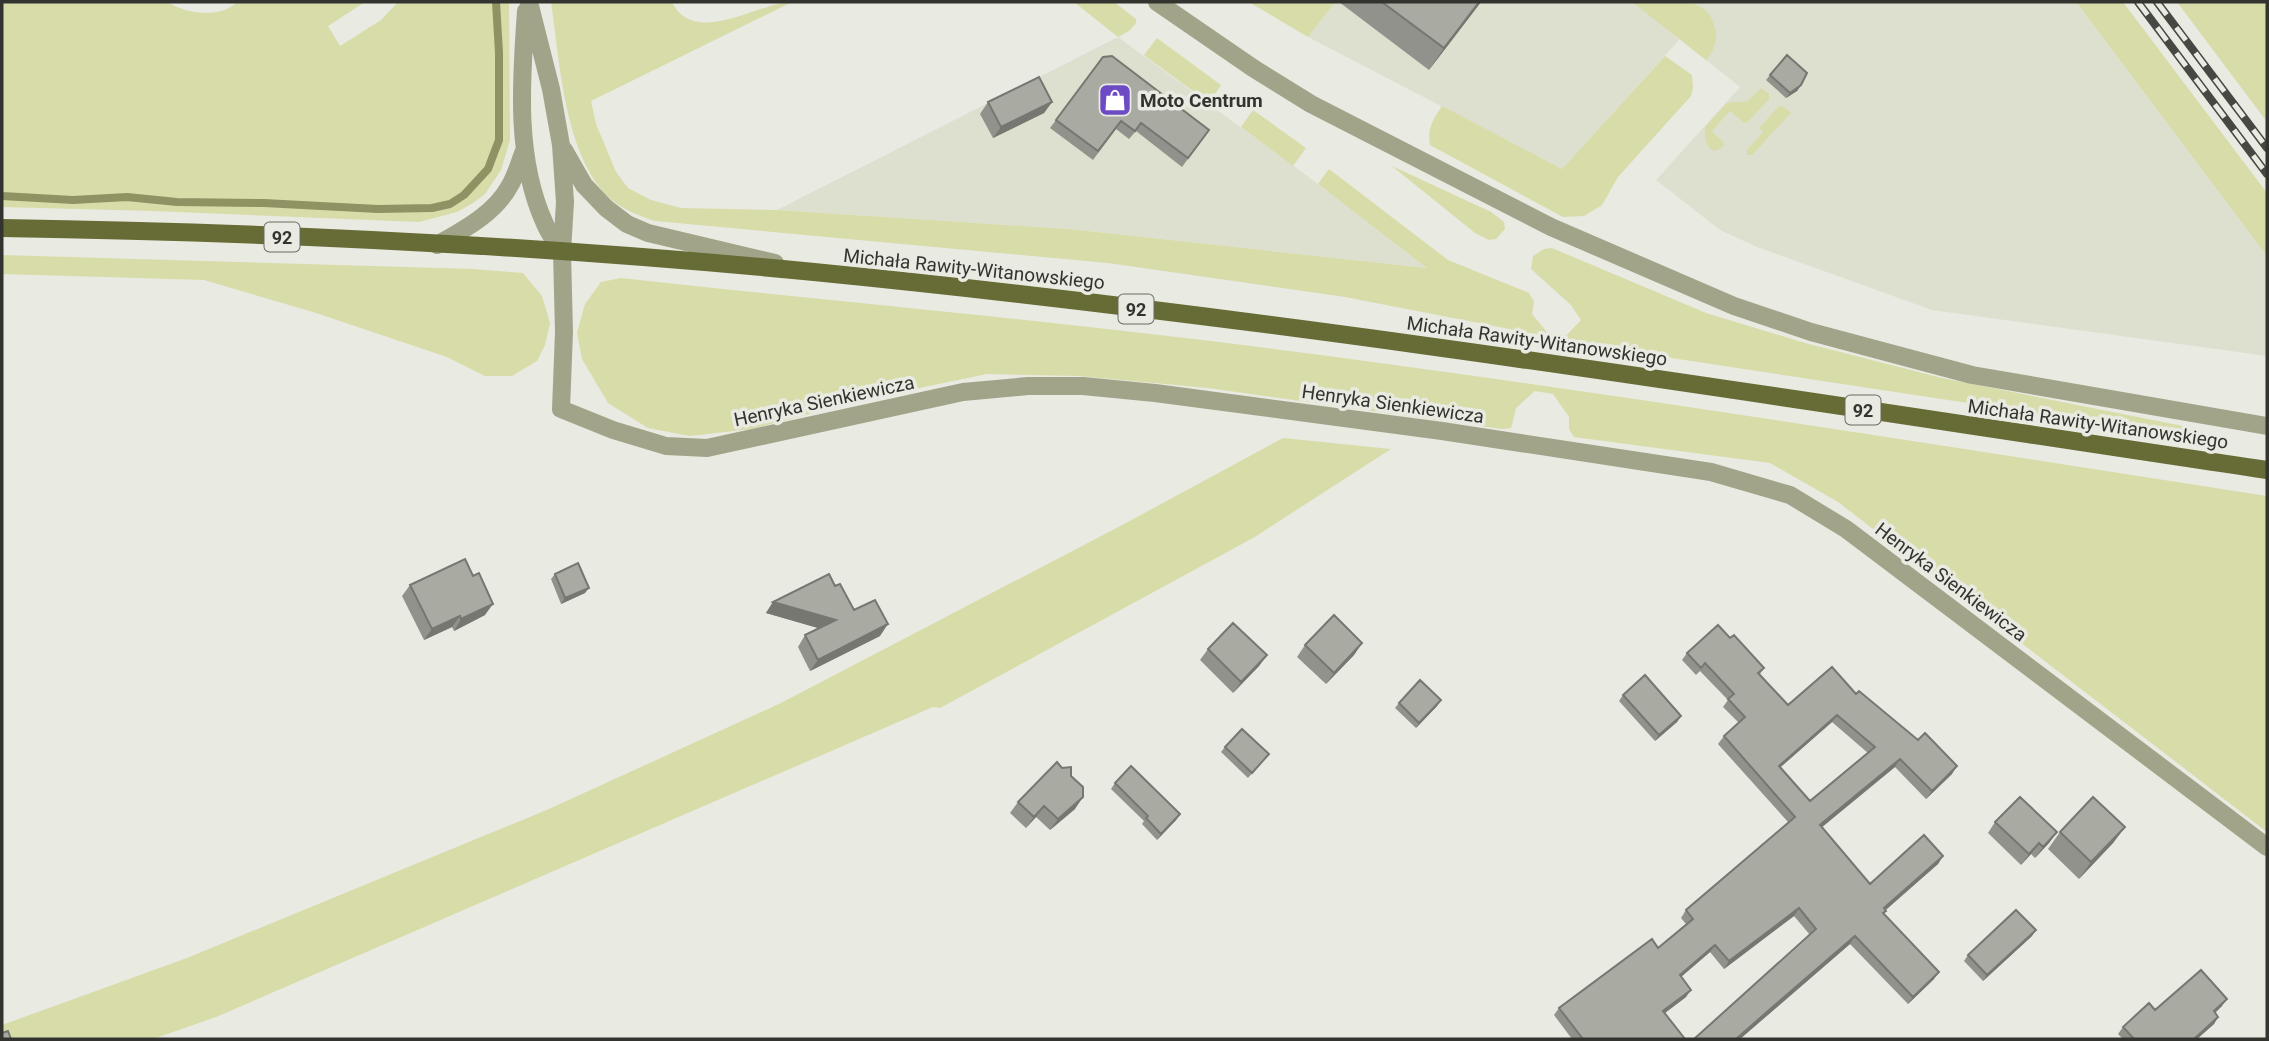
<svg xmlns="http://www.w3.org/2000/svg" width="2269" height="1041" font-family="Roboto,sans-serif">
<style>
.built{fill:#dee0cf}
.green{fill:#d8dca9}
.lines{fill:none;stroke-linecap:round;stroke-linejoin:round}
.stream{stroke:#8f9364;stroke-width:8}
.minor{stroke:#a2a489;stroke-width:18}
.major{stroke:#676b36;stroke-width:18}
.rail-casing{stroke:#474843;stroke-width:8}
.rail{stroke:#e9eae1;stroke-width:5;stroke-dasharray:16;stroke-linecap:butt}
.wall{fill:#91928b;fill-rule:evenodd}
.shaded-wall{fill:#767771}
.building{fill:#a9aaa2;stroke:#767771;stroke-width:2;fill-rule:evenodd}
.labels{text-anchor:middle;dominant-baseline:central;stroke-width:7;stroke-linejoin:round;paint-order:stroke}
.shield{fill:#e9eae1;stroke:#6a6b65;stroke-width:2}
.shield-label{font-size:18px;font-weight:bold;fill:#333430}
.poi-label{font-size:19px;font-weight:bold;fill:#333430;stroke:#e9eae1;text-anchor:start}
.street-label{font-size:19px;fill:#333430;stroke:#e9eae1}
</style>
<rect width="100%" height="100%" fill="#e9eae1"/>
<path class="built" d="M1335,2H2076L2267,256V356L1932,310L1757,247L1720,230L1656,180L1740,87L1680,39L1562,169L1308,37Z
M1118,37L1318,184L1428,268L1069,229L777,210Z"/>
<path class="green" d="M2,2H167C187,14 220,19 237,2H365L328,26L340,46L381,20L398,2H509L510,140L501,170L485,194L473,203L457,212L419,222L153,211L2,207Z
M551,2H672C694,48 760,2 792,2L591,101L596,124L616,172L628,188L651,200L681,208L777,210L1069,229L1427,268L1318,184L1329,169L1448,260L1529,293L1534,302L1532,314L1547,332L1566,336L1581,320L1571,305L1531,269L1533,256L1544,249L1552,248L1706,313L1805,343L1942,378L2183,426L2185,436L1606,348L1345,297L1108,263L655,221C640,216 624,210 612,200C564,159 560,61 551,2Z
M1074,2H1114L1136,19V23L1129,31L1118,37Z
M1249,2H1335L1308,37Z
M1632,2C1642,2 1651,3 1661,2C1684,1 1709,0 1715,28C1718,40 1714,51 1706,60Z
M2076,2H2123L2267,193V256Z
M2177,2H2267V122Z
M1157,38L1221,85L1209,103L1144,55Z
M1665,56L1692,75L1693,88L1691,96L1618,177L1602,205L1584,216L1563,217L1430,145C1427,129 1433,119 1442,106L1562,169Z
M1761,88L1769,94V99L1747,123L1743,122L1730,111L1712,131L1724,143V146L1715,151L1709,148L1705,139V127L1727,103L1748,101Z
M1782,106L1791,113L1752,155H1747V150L1763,132L1759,128L1778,107Z
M1253,110L1306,148L1293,166L1241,127Z
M1392,166L1491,212L1504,222L1505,229L1496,239L1489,240L1475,233Z
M2,255L473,269L523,273L542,296L550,323L545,345L537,361L512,376H485L447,357L313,312L204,280L2,274Z
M621,278C812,299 1003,316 1194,339C1553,383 1910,441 2267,496V832L1838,502L1770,463L1574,437L1569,429V417L1553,394L1535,391L1516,408L1511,428L1502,429L1208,388L1079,376L987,374L871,398L751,429L690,436L648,428L608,403L582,359L577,333L585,304L601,282Z
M1283,438L1391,449L1253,538L940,708L933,707L216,1017L153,1039H2V1025L187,958L549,809L781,703L1126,523Z"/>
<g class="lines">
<path class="stream" d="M2,196L73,200L127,197L177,202L264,203L378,209L432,208L450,204L464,195L488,169L499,140V53L496,2"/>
<path class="minor" d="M529,2L551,89L561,145L565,202L562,252L564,332L561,409L613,430L666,446L707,448L963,392L1028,386H1083L1155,393L1442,431L1711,472L1790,495L1846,529L2267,847
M1157,2L1253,68L1311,104L1551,227L1734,306L1811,332L1972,375L2267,426
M526,11C521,81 515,159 545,224C549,234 556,243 562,252
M564,150L584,185L606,208L627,224L648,233L775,263
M437,245C463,230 494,214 509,187C516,176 519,163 524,151"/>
<path class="major" d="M2,228C272,232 544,246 814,272C1301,320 1784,398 2267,470"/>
<defs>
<path id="rail" d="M2138,2L2267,174
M2157,2L2267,148"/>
</defs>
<use href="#rail" class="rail-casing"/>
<use href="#rail" class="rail"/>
</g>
<path class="wall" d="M1339,2H1481L1429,70Z
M1103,57L1209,130L1182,167L1136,131L1129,139L1116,129L1093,160L1050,128Z
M1770,75L1801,85L1797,91L1786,98L1766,80Z
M988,102H1052L1044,113L993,138L980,114Z
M555,574L585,593L561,604L551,579Z
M410,585L485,615L454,631L452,627L424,640L402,596Z
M835,586L854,610L880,636L810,671L798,647L805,635L819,628L766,613L773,602Z
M1730,638L1764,668L1760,674L1788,705L1856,694L1952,774L1926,799L1895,767L1821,827L1870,884L1943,856L1938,864L1885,910L1886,911L1884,914L1934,979L1908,1004L1850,944L1740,1039H1694L1810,935L1794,916L1724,969L1710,952L1681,977L1686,997L1665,1013L1685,1039H1572L1554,1015L1559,1008L1658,948L1686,924L1681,918L1686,910L1788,822L1718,744L1724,736L1739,723L1723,707L1728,700L1700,671L1696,675L1682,660L1687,653ZM1832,722L1868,753L1810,801L1780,767Z
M1362,643L1354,655L1326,684L1297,657L1305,645Z
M1208,649L1267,655L1259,666L1233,693L1200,660Z
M1623,695L1681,716L1677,722L1655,741L1619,701Z
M1441,700L1437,706L1416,728L1395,708L1399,703Z
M1225,747L1269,754L1248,778L1221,752Z
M1071,776L1075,809L1050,830L1036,817L1026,828L1010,813L1018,802Z
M1115,783L1180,814L1176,820L1157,840L1142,824L1144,821L1111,789Z
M1995,822L2057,832L2049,843L2035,858L2031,854L2021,865L1988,833Z
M2125,827L2113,843L2079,879L2048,849L2060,832Z
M2032,936L1983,981L1964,961L1968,955Z
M2222,1006L2215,1013L2218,1017L2214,1024L2197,1039H2123L2118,1034L2123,1027Z"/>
<path class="shaded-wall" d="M1479,2H1481L1429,70L1444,48Z
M1801,85L1797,91L1786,98L1790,93Z
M1052,102L1044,113L993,138L1001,127Z
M589,588L585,593L561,604L565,598Z
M773,602L836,620L828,631L766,613Z
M493,604L485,615L454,631L461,619Z
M460,616L452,627L424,640L432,629Z
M888,624L880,636L810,671L818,660Z
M1362,643L1354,655L1326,684L1334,673Z
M1267,655L1259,666L1233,693L1241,682Z
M1441,700L1437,706L1416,728L1419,723Z
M1837,715L1832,722L1774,773L1779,766Z
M1681,716L1677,722L1655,741L1659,735Z
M1900,759L1895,767L1815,833L1820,825Z
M1957,766L1952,774L1926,799L1932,791Z
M1083,797L1075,809L1050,830L1058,819Z
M1044,806L1036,817L1026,828L1034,817Z
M1180,814L1176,820L1157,840L1161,834Z
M2125,827L2113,843L2079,879L2091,862Z
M2057,832L2049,843L2035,858L2043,847Z
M2039,843L2031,854L2021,865L2029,854Z
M1943,856L1938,864L1879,916L1884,908Z
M1799,908L1794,916L1724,969L1729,961Z
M2036,930L2032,936L1983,981L1987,975Z
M1855,936L1850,944L1740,1039H1736L1776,1004Z
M1715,945L1710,952L1675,982L1680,975Z
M1939,972L1934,979L1908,1004L1913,997Z
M1691,990L1686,997L1658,1018L1663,1011Z
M2227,999L2222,1006L2209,1018L2214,1011Z
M2218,1017L2214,1024L2197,1039H2194Z"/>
<path class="building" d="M1382,2H1479L1444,48Z
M1787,55L1807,73L1801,85L1790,93L1770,75Z
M1112,56L1209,130L1188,158L1141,123L1135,131L1121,121L1098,151L1056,120L1103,57Z
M1039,77L1052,102L1001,127L988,102Z
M465,559L473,576L479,573L493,604L461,619L460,616L432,629L410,585Z
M578,563L589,588L565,598L555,574Z
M829,574L835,586L840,584L854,610L875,600L888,624L818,660L805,635L836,620L773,602Z
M1334,615L1362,643L1334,673L1305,645Z
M1233,623L1267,655L1241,682L1208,649Z
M1718,625L1730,638L1734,635L1764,668L1758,673L1788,705L1832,667L1856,694L1859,691L1918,740L1925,733L1957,766L1932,791L1900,759L1820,825L1870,884L1924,835L1943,856L1884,908L1886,911L1883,913L1939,972L1913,997L1855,936L1776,1004L1736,1039H1694L1816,929L1799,908L1729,961L1715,945L1680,975L1691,990L1663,1011L1685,1039H1583L1559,1008L1652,939L1658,948L1693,919L1686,910L1795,817L1724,736L1745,717L1728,699L1734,694L1705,663L1701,668L1687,653ZM1837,715L1875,747L1810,801L1779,766Z
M1645,675L1681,716L1659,735L1623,695Z
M1420,680L1441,700L1419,723L1399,703Z
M1242,729L1269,754L1252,773L1225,747Z
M1057,762L1062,768L1071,767V776L1083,787V797L1058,819L1044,806L1034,817L1018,802Z
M1131,766L1180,814L1161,834L1146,818L1148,816L1115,783Z
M2020,797L2057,832L2043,847L2039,843L2029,854L1995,822Z
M2093,797L2125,827L2091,862L2060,832Z
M2016,910L2036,930L1987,975L1968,955Z
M2201,970L2227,999L2214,1011L2218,1017L2194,1039H2134L2123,1027L2149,1003L2155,1010Z
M8,1031L11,1039H2V1033Z"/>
<defs>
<symbol id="shop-square" viewBox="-11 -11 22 22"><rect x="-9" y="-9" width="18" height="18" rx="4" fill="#6d4bc4" stroke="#e9eae1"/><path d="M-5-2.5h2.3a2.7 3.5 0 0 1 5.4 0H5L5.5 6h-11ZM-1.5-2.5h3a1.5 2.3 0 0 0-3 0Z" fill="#fff"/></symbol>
</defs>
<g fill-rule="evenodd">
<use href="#shop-square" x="1096" y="81" width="38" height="38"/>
</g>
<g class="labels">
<g class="shield">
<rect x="264.5" y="222.5" width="35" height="29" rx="5"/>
<rect x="1118.5" y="294.5" width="35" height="29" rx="5"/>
<rect x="1845.5" y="395.5" width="35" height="29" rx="5"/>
</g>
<g class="shield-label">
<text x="282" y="237">92</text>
<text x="1136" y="309">92</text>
<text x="1863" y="410">92</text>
</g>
<g class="poi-label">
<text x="1140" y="100">Moto Centrum</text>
</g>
<g class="street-label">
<text transform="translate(974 269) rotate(6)">Michała Rawity-Witanowskiego</text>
<text transform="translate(1537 341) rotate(8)">Michała Rawity-Witanowskiego</text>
<text transform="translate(824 401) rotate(-12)">Henryka Sienkiewicza</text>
<text transform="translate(1393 404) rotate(8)">Henryka Sienkiewicza</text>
<text transform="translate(2098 424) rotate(8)">Michała Rawity-Witanowskiego</text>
<text transform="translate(1951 582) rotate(37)">Henryka Sienkiewicza</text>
</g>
</g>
<rect width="2269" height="1041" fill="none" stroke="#333430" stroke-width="7"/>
</svg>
